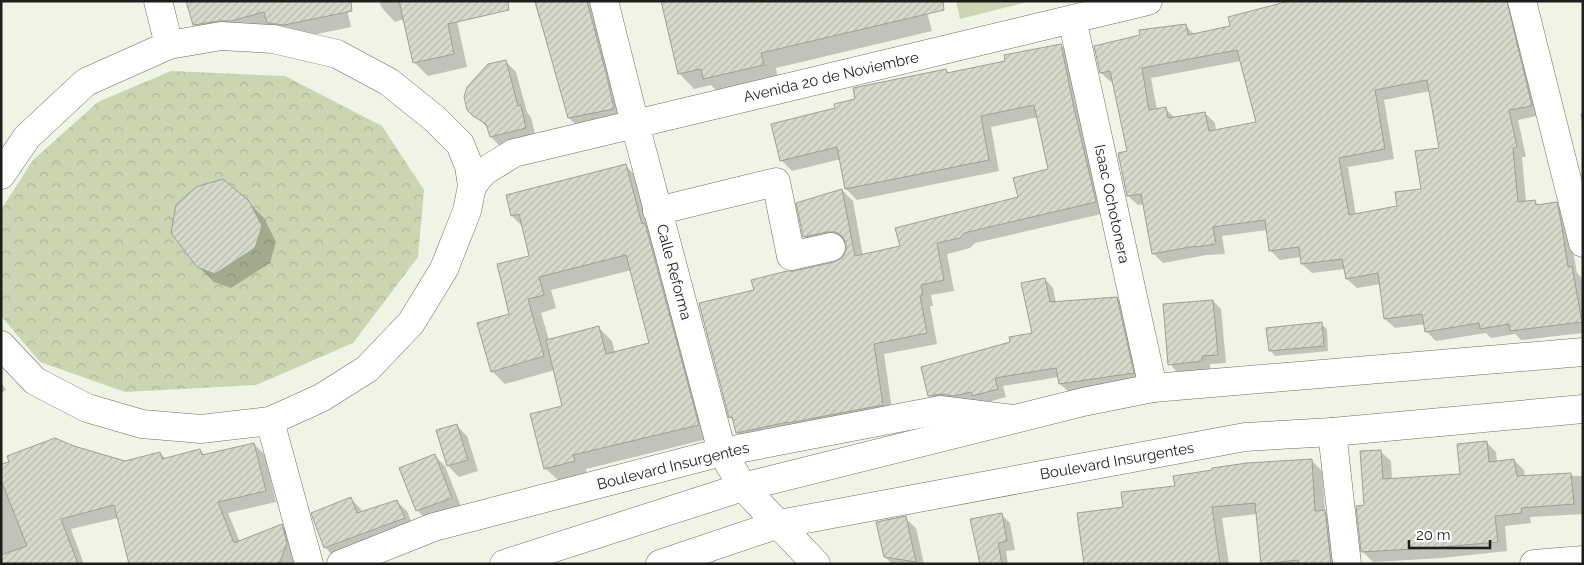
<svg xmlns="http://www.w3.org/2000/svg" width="1584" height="565" font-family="Raleway,sans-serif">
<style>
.park{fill:url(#park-crowns)}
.pitch{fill:#cbd5b2}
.shadow{fill:#0003;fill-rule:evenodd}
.building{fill:url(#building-hatch);stroke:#9da193;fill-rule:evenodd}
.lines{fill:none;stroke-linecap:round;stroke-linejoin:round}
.minor-casing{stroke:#6b6f62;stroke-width:29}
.major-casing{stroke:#6b6f62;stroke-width:29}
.minor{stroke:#fff;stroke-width:28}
.major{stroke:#fff;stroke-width:28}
.labels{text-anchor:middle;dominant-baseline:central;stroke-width:5;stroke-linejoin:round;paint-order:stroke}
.street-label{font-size:15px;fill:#1d1e19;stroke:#fff}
</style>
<defs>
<pattern id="park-crowns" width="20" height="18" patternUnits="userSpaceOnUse" patternTransform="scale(1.25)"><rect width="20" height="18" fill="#cbd5b2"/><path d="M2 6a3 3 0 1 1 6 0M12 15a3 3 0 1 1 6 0" fill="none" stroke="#aeb698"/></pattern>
<pattern id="building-hatch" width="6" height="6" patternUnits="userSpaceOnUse" patternTransform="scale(1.25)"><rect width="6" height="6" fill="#d6dacb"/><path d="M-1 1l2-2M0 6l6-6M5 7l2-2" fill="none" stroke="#b7bbae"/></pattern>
</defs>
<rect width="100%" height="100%" fill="#f0f4e5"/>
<path class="park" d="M171,71L285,76L382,126L424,190L418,257L353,343L256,385L125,392L40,362L1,316V210L33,160L98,102Z"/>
<path class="pitch" d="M956,1H1031L960,19Z"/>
<path class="shadow" d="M188,1H345L351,27L298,38H207L194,24Z
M379,1H431L457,21L467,67L428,76L414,62L404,19L395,22L382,8Z
M534,1H596L625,121L581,130L569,118L542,21L539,18Z
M924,1L932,31L776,68L778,80L719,93L711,85L694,89L679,73Z
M1294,1H1516L1541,115L1518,120L1526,157H1522L1526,202L1535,201L1540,206L1556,204L1566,214L1577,273L1581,277L1583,285V333L1521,340L1515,334L1491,338L1486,333L1436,341L1426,331L1425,324L1395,328L1385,319L1380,284L1357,288L1347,279L1345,269L1312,273L1302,264L1301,257L1280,260L1270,250L1267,230L1222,236L1225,254L1206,255L1163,263L1153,253L1144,204L1138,205L1128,196L1129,152L1114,82H1111L1101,73L1186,26L1195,35L1232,27ZM1241,61L1257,122L1216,131L1215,123L1205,113L1175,118L1166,109L1157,110L1151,78ZM1430,91L1441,149L1422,190L1399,207L1356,215L1348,167L1394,159L1384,100Z
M1061,45L1072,56L1106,213L975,243L970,248L947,254L954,291L931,295L933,306H930L937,344L884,354L893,416L748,444L737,433L734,421L730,417L755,291L795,272L835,263L843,259L847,252V243L839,242L815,247L804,237L842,190L853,201L863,256L902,247L1019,198L1050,170L1038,117L991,127L999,171L857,200L846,189L841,159L792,171L781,160L837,109L857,99L946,70L950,74L1007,61Z
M505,61L516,72L527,112L531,117L536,139L502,148L491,137L489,129L468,109Z
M1583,113V127L1580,114Z
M626,166L639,179L711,438L586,469L587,474L559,481L545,468L564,406L555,370L505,384L492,371L531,257L523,227L512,216ZM632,270L651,344L615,353L612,341L599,328L549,340L541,313L556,308L551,290Z
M248,202L264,218L276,242L270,263L231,288L214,282L198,266Z
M1045,279L1053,288L1056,303L1117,298L1125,306L1141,381L1069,392L1060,384L1059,377L1003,386L1006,397L981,404L978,400L963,404H938L930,396L1012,343L1033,334Z
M1213,301L1221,309L1226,363L1210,364V369L1178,373L1170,364Z
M1321,324L1327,329L1328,351L1275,356L1270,350Z
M1,382L6,390L1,393Z
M456,425L467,436L478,471L459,477L448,466L437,431Z
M1486,442L1496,452L1497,462L1514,460L1524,470L1525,477L1571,475L1573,476H1583V514L1530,517L1531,523L1505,526L1507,551L1442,558L1373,562L1363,552L1365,506L1380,451L1391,461L1392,479L1462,475Z
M254,444L265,455L276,502L228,513L240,542L282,526L293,537L298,555L294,564H125L130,562L118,518L71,529L84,564H1V465L74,447L125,462L160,453L166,459L200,450L205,456Z
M435,456L445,466L462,509L428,521L418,511L401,468Z
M1312,461L1322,471L1325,511L1336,522L1340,564H1263L1257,514L1222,518L1229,564H1085L1124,508L1176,487Z
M351,499L360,508L362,512L397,502L407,511L414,528L334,557L325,547Z
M1001,514L1010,523L1015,550L1006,551L1008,564H981Z
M905,518L916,528L924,564H892L885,557Z"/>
<path class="building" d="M186,1H351L352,11L284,25L267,23L264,12L231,21H219L193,25Z
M399,1H508L509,10L448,24L454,54L413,63Z
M535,1H587L607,77L614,109L568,118Z
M661,1H943L944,10L761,53L764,65L703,79L701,69L678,74Z
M1289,1H1507L1532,106L1509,110L1517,147L1513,148L1518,202L1535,200L1536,205L1557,202L1561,221L1568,267L1572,266L1582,322L1510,331L1509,324L1480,329L1479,323L1425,332L1422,314L1384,319L1378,273L1346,279L1342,259L1301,264L1299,247L1269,251L1265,220L1213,227L1216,244L1196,247V246L1152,254L1141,194L1127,196L1118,153L1127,151L1110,71L1100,73L1094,46L1140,35L1139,30L1186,24L1188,35L1230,26L1228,17ZM1237,50L1256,122L1209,131L1205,112L1168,118L1166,107L1149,110L1142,68ZM1427,80L1439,148L1415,151L1421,189L1395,192L1397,206L1349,215L1339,158L1385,149L1375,90Z
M1061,44L1074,108L1096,202L964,233L960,238L937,243L944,280L921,285L923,295L920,296L927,333L874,344L883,405L788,423V422L736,433L732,417L729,418L699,303L754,290L751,280L787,271H794L834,262L842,258L846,251V243L842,236L836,232H828L803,237L796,203L842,189L855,256L900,246L895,228L1018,197L1013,178L1048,169L1034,105L981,116L989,160L845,189L837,147L780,161L771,124L835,108L834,104L855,99L853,88L946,69L947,73L1005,61L1004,55Z
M506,60L518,106L521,105L526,128L490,137L486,124L473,116L467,110L464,97L467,87L488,64Z
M626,164L642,224L645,223L699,425L573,455L575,461L544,469L530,414L562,406L546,340L599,326L606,354L649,343L626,255L539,277L544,295L528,299L544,356L491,372L477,323L509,314L497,264L529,256L519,214L511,216L506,195Z
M223,179L249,201L262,226L255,248L215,274L197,267L171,233L176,205L196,187Z
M1045,278L1050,302L1117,297L1134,373L1059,384L1056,368L995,378L998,389L972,396L971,392L954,396L942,394L928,396L921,367L1010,342L1009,337L1032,333L1021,283Z
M1213,300L1218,355L1202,356L1203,361L1168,365L1163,304Z
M1322,322L1324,346L1269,351L1266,328Z
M457,424L468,460L447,466L436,430Z
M55,438L74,446L125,461L160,452L162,459L200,449L202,455L254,443L266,491L218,502L234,543L282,524L287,543L279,564H129L114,505L61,519L78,564H1V555L27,546L1,480V464L9,462L7,456Z
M1487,441L1489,462L1514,459L1517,476L1571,473L1574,504L1521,508L1522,513L1495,516L1498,542L1431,548L1361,552L1356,506L1364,505L1360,451L1381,450L1383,479L1460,474L1457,444Z
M435,454L452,498L416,511L399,468Z
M1312,459L1315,511L1325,510L1331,564H1298V560L1261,564L1255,503L1212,507L1220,564H1084L1077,513L1123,507L1121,492L1175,486L1173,476L1212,470V468L1247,463Z
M351,497L357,513L397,500L405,518L324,548L311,513Z
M1002,513L1007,541L998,543L1002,564H980L970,519Z
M906,516L916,562L884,557L876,522Z"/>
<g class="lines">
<defs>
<path id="minor" d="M158,1L169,45
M604,1L635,124L722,452L743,487L816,564
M1522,1L1583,243
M1072,19L1153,388
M1,175L27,137L86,82L169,45L221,36L273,39L337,54L389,82L435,119L460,144L469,166L472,186L467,211L444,269L411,323L367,369L321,398L270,421L201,429L142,424L87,408L35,381L1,345
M472,186L483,172L514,153L1148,1
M657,211L776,182L791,256L831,247
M270,421L309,564
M1332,432L1347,564
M341,564L434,527L722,452L940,410L1013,419
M1534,564L1583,560"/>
<path id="major" d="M504,564L743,487L1083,402L1153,388L1583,352
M660,564L779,524L1245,437L1332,432L1583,409"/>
</defs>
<use href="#minor" class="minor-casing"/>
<use href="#major" class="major-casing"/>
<use href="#minor" class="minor"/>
<use href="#major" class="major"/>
</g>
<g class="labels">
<g class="street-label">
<text transform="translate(831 77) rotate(-13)">Avenida 20 de Noviembre</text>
<text transform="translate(1112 204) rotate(78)">Isaac Ochotonera</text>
<text transform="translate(674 272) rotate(75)">Calle Reforma</text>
<text transform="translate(1117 461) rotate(-10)">Boulevard Insurgentes</text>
<text transform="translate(673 466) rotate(-14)">Boulevard Insurgentes</text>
</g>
</g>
<rect width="1584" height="565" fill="none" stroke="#1d1e19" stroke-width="5"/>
<path d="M1409 540v8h81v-8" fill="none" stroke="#1d1e19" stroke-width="2.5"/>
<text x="1416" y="540" font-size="15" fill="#1d1e19" stroke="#ffffff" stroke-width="4" paint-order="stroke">20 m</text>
</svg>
